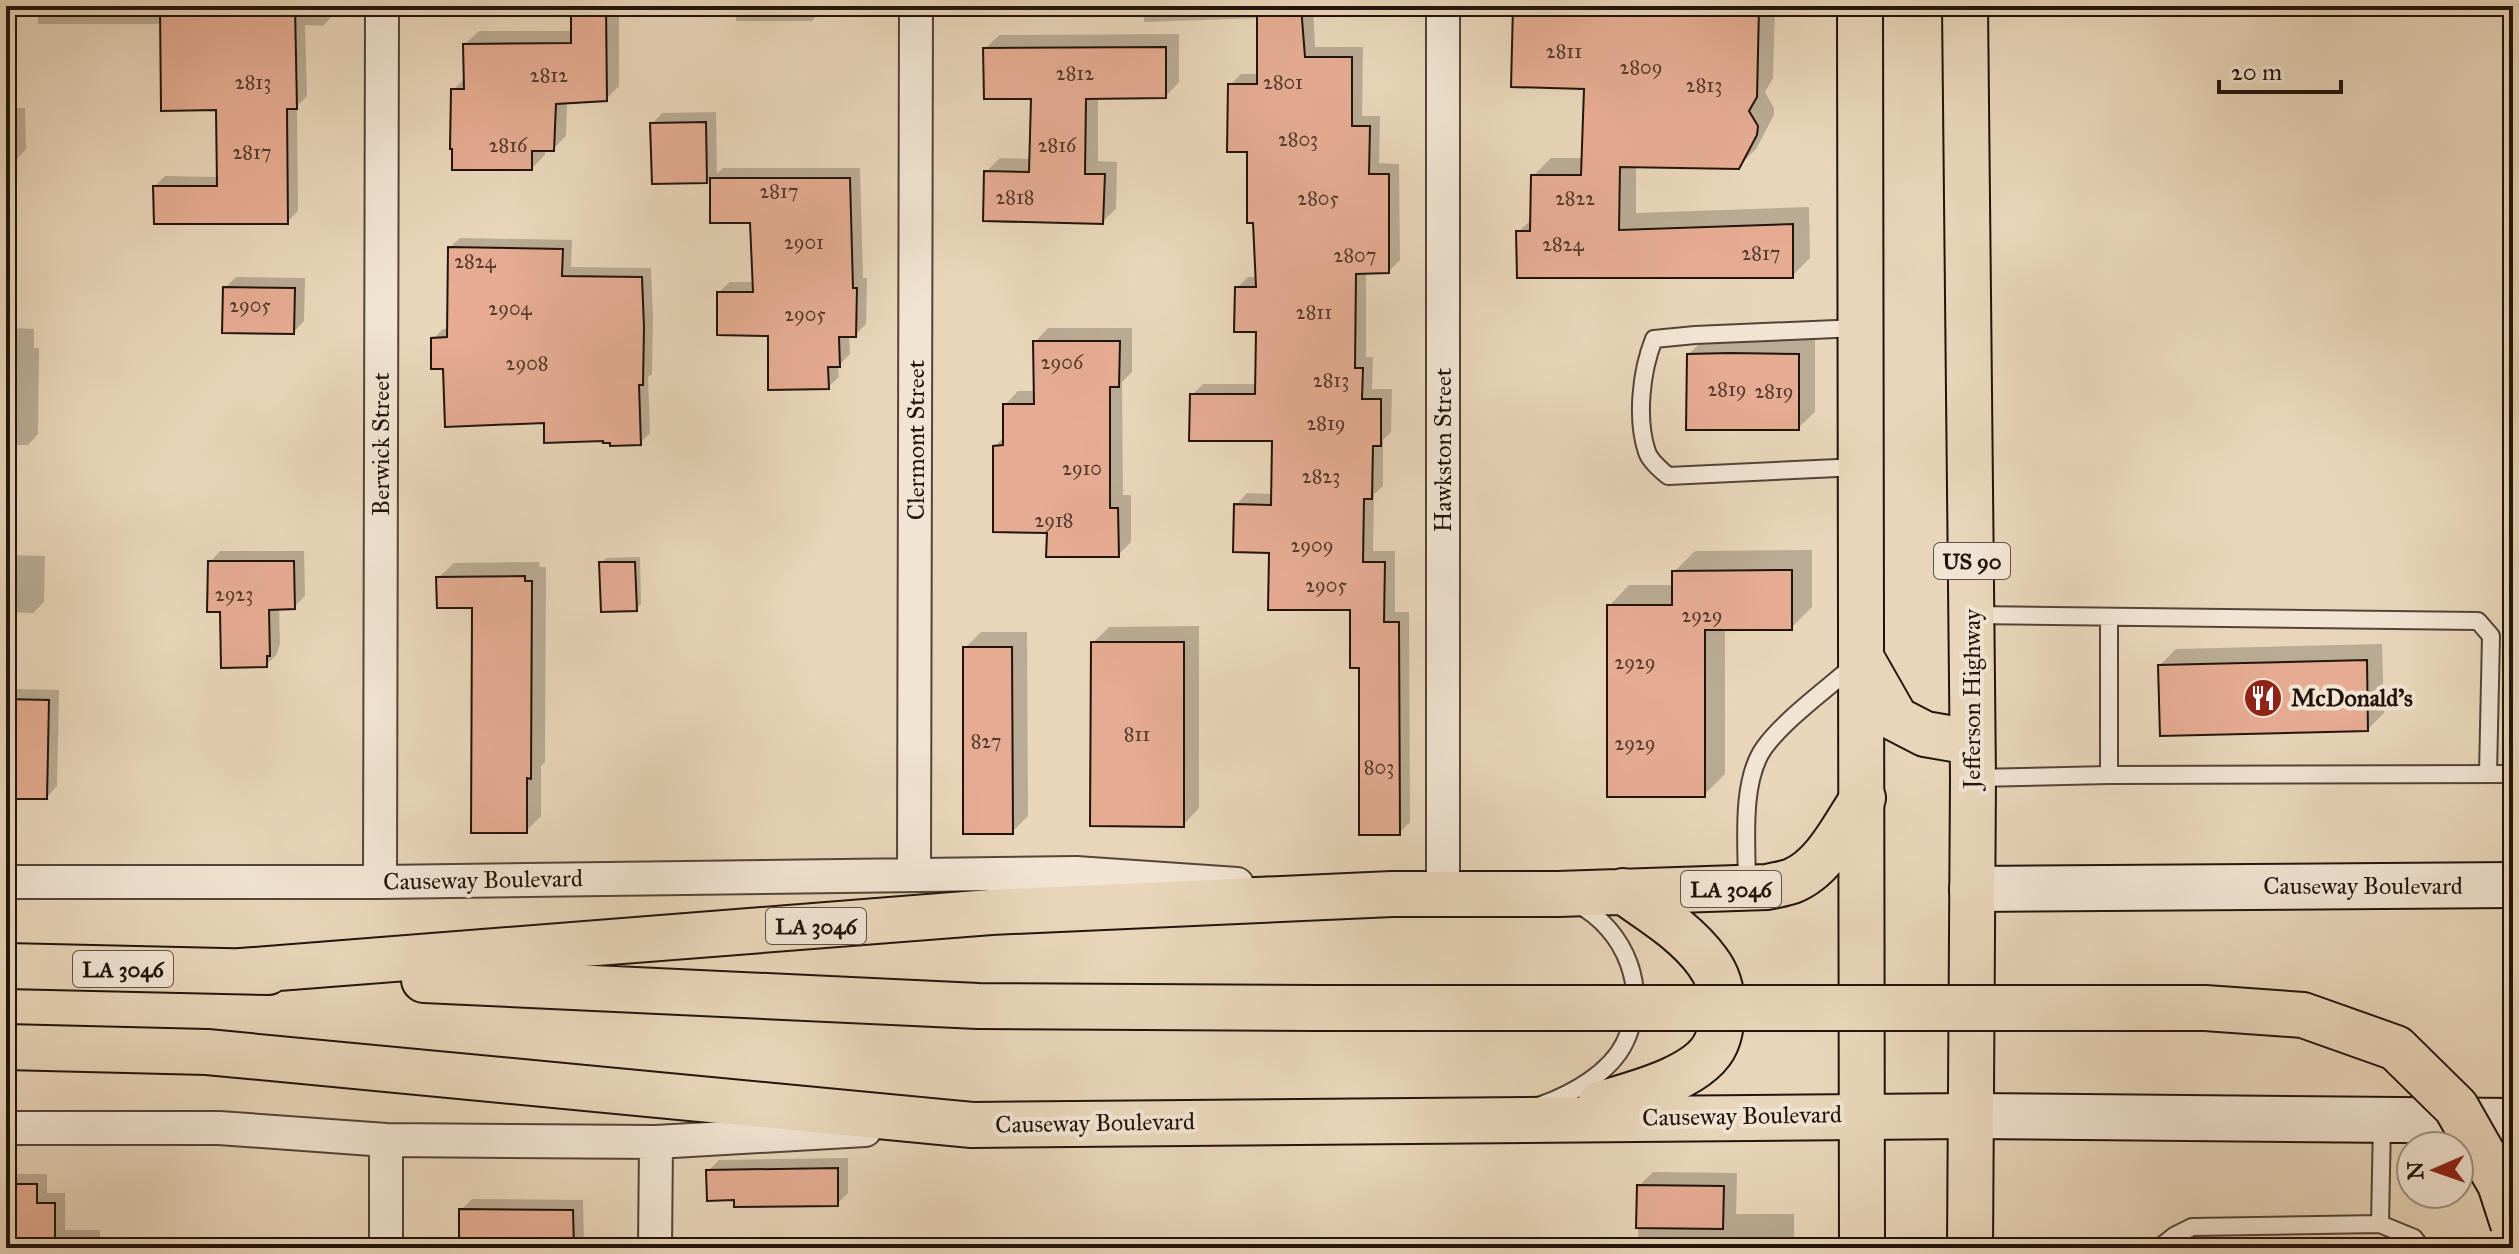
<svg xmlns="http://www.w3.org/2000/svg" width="2519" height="1254" font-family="'IM FELL Great Primer',serif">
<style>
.shadow{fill:#0003}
.building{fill:#e6ac93;stroke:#22140b;stroke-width:2}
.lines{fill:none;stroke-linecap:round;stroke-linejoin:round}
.lane-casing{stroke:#544437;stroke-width:20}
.street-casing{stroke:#544437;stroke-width:36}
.secondary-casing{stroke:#22140b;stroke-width:48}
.primary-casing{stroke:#22140b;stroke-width:48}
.highway-casing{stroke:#22140b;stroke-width:48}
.lane{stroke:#f1e4d2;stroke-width:16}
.street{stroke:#f1e4d2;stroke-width:32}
.secondary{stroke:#f1e4d2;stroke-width:44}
.primary{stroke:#e9d6ba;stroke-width:44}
.highway{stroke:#e9d6ba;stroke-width:44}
.highway-bridge-casing{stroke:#22140b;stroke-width:48;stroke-linecap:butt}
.highway-bridge{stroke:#e9d6ba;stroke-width:44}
.labels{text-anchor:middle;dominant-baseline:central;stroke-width:8;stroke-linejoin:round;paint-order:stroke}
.number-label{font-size:20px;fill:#533a2d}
.shield{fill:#f1e4d2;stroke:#605247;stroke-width:2}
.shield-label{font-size:22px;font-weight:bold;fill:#22140b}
.street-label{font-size:24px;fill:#22140b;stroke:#f1e4d2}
.poi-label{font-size:24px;font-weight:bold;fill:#22140b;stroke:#f1e4d2;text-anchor:start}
</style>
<rect width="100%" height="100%" fill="#e9d6ba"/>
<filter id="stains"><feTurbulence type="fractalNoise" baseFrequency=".0025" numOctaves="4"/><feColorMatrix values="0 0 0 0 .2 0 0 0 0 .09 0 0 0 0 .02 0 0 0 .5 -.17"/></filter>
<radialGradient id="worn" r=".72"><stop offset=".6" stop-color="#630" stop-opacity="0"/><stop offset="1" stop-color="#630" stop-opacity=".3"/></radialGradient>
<path class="shadow" d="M38,6H333V15L323,26L305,25L307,96L297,106L298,211L287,222L155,186L165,176L219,177L218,108L162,24H38Z
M573,6H625L619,12V86L606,99L567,101L566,136L553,149H545V155L532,168L453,90L466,77L465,44L479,31H573Z
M736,6H825L812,21H736Z
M1143,6H1313L1315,47H1363L1362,116H1380L1379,163L1399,164L1400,260L1389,271H1366V357H1373L1372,389H1392L1391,432L1383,440V486L1374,494L1373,551H1395V612H1409L1410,822L1399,833L1360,666L1352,608L1271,551L1236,505L1247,493L1273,494L1274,439L1192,395L1203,384H1257L1258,330L1237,288L1248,277H1257L1249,150L1230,85L1241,74H1259V18L1144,22Z
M1515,6H1775L1773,78L1765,92L1774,108V115L1756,149L1738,167L1636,165V213L1809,207L1810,258L1792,276L1518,232L1533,218V176L1551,158H1583L1586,87L1513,85Z
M1179,34V82L1166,96H1098V161L1117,162L1116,209L1102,222L986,172L1000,158L1031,159L1033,97L985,49L999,35Z
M6,108H25L26,149L16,160L6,161Z
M716,112L717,173L723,168H860L863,278H867L866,324L855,335H849L850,354L838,366L839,377L828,387L719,292L730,282H755L752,221H712V176L707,181L652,124L662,113Z
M6,223H15L14,328L34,329V348H39L38,434L28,445H6Z
M460,238L572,240L571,267L651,268L653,316L652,374L648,377L650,433L640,443L546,421L445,367L433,339L443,329H450V247Z
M236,277L305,278L304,321L294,332L225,288Z
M1048,328H1132V372L1122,382L1123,495H1131V542L1118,555L1049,531L995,446L1005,436V405L1018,391H1036L1035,342Z
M1705,338H1815V412L1798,428L1689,354Z
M1812,550V607L1791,628H1725V774L1704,795L1609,606L1629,585H1674V572L1695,551Z
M220,551H304L305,596L294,607H279L280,643L277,654L266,665L222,610L210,562Z
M6,555L45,556L44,602L33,613L6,612Z
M640,557L641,604L636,609L601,563L606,558Z
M540,562L539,567H546L545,762L541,766V816L526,831L474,606L438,578L454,563Z
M1199,626V808L1183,825L1093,643L1109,627Z
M981,632H1027L1028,816L1012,832L965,648Z
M2382,644L2384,713L2368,729L2160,665L2176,649Z
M16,689L59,690L57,786L47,797H6V699Z
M848,1158V1193L837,1204L735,1198L708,1171L719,1160Z
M1653,1172L1737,1173L1736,1214H1794V1248H1570L1575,1243H1638L1639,1186Z
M15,1174H47V1193H65V1230H100V1248H6V1183Z
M472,1199L583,1200L584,1241L579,1248H461V1210Z"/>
<path class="building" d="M160,6H295L297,109H287L288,224H154L153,186H217L216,110L161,111Z
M571,6H606L607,101L556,104L554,151H532V170H452V149H450L451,89H464L463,44L571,43Z
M1257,6H1301L1305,57H1352V126H1370L1369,174H1389V273L1356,274L1355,368H1363L1362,399H1381V446H1373L1372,499H1364L1363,562H1385L1384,622H1399L1400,835H1359V668H1350V610H1268L1269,553L1233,552L1234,504L1271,505L1272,441H1189L1190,394H1255L1256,332H1234L1235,287H1256L1253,223H1247V152H1227L1228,84H1257Z
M1513,6L1759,8L1757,97L1749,111L1758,126L1757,135L1739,169L1620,167L1619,230L1793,224V278H1517L1516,231H1530L1531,175H1581L1584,89L1511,87Z
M1166,47V98L1086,99L1085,174H1105L1103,224L983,221L984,171L1029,172L1031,99H984L983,48Z
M706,122L707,183L652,184L650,123Z
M710,178H850L853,288H857L856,337H839L840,367H828L829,389L768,390V336L717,335V292H753L750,223H710Z
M448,247L563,249L562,276L642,277L644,327L643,385H639L641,445L610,446V443H603V441L544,443V423L445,427L443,369H431V338L447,337Z
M223,287L295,288L294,334L222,333Z
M1033,341H1120L1119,387H1110V508H1118L1119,557H1046L1047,533L993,532V446L1003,445V404H1034Z
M1730,353L1799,354V430H1686L1687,354Z
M208,561H294L295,609L269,610L270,656H267V667L221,668L220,612H207Z
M599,562H635L637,611L601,612Z
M1792,570V630H1705V797H1607V605H1672V571Z
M525,576V581H532L531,779L527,778V833H471L472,608H437L436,577Z
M1091,642H1184V827L1090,826Z
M963,647H1012L1013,834H963Z
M2367,660L2368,731L2160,736L2158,665Z
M6,699L49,700L47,799H6Z
M838,1168V1206L734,1207V1200L707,1201L706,1170Z
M6,1184H37V1203H55V1248H6Z
M1637,1185L1724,1186L1723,1229L1636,1228Z
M459,1209L573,1210L574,1248H459Z"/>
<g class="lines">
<defs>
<path id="lane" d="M1859,328L1695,335L1654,339C1641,371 1636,419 1647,452C1650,461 1661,470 1668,476L1859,467
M1974,615L2478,621L2491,636L2488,774
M2109,617V775
M1975,778L2109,775L2513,774
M1747,887C1747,846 1740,782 1764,748C1785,719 1827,689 1854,665
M1541,1105C1572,1094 1610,1073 1625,1042C1650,990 1626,930 1577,904
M2380,1224L2382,1122
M2159,1248L2174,1236L2192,1227L2380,1224L2414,1238L2422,1248"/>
<path id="street" d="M914,875L916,6
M6,882H380L1076,873L1237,884
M380,882L382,6
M1443,894V6
M6,1128H219L386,1140L656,1142L865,1130
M386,1140V1248
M655,1248L656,1142"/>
<path id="secondary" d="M1972,889L2513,885
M1969,1116L2513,1121"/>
<path id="primary" d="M1860,6L1862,1248
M1965,6L1973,778L1970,1248
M1863,661L1896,719L1925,734L1971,742"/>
<path id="highway" d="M6,966L268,972
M241,971L991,912L1392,894H1558L1767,887C1775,885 1784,884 1792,881C1825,868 1844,826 1863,798
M424,980L978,1006L1317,1008
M6,1047L207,1052L972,1125L1969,1116
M1600,1104C1633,1094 1701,1078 1716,1043C1721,1032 1722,1018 1722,1006C1722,990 1717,974 1707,961C1685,931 1652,912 1623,891"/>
</defs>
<use href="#lane" class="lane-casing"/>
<use href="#street" class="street-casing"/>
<use href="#secondary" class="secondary-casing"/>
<use href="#primary" class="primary-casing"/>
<use href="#highway" class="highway-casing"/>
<use href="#lane" class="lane"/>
<use href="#street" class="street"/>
<use href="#secondary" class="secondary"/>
<use href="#primary" class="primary"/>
<use href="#highway" class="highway"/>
<defs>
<path id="highway-bridge" d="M1317,1008H2205L2303,1015L2396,1048L2456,1107L2500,1184L2513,1224"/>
</defs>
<use href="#highway-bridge" class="highway-bridge-casing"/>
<use href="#highway-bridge" class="highway-bridge"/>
</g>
<defs>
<symbol id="restaurant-disc" viewBox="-11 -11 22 22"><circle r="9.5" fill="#8f2418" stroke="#f1e4d2"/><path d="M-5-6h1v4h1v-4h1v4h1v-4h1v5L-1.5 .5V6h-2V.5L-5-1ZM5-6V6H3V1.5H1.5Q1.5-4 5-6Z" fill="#fff"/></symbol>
</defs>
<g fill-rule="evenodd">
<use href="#restaurant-disc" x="2241" y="676" width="44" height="44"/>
</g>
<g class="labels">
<g class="number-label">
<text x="1564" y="51">2811</text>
<text x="1641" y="67">2809</text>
<text x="1075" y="73">2812</text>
<text x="549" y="75">2812</text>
<text x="253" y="82">2813</text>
<text x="1283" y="82">2801</text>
<text x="1704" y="85">2813</text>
<text x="1298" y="139">2803</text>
<text x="508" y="145">2816</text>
<text x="1057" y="145">2816</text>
<text x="252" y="152">2817</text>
<text x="779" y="191">2817</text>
<text x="1015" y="197">2818</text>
<text x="1318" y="198">2805</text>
<text x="1575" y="198">2822</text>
<text x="804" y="242">2901</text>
<text x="1563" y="244">2824</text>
<text x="1761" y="253">2817</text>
<text x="1355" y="255">2807</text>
<text x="475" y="261">2824</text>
<text x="250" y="305">2905</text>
<text x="510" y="308">2904</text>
<text x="1314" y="312">2811</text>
<text x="805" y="314">2905</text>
<text x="1062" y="362">2906</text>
<text x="527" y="363">2908</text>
<text x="1331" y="380">2813</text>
<text x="1727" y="389">2819</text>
<text x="1774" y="391">2819</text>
<text x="1326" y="423">2819</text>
<text x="1082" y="468">2910</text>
<text x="1321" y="476">2823</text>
<text x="1054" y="520">2918</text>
<text x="1312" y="545">2909</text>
<text x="1326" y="585">2905</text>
<text x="234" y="594">2923</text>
<text x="1702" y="615">2929</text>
<text x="1635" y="662">2929</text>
<text x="1137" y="734">811</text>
<text x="986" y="741">827</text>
<text x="1635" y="743">2929</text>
<text x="1379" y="767">803</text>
</g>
<g class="shield">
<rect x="1934" y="543" width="76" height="36" rx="6"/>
<rect x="1681" y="871" width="100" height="36" rx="6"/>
<rect x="766" y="908" width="100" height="36" rx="6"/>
<rect x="73" y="951" width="100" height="36" rx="6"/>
</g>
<g class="shield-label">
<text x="1972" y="561">US 90</text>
<text x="1731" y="889">LA 3046</text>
<text x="816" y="926">LA 3046</text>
<text x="123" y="969">LA 3046</text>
</g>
<g class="street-label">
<text transform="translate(916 440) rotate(-90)">Clermont Street</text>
<text transform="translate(381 444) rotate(-90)">Berwick Street</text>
<text transform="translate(1443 450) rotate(-90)">Hawkston Street</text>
<text transform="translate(1972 699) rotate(-90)">Jefferson Highway</text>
<text transform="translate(483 880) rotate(-1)">Causeway Boulevard</text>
<text x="2363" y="886">Causeway Boulevard</text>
<text transform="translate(1742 1116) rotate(-1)">Causeway Boulevard</text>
<text transform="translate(1095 1123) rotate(-1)">Causeway Boulevard</text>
</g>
<g class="poi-label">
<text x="2291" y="698">McDonald's</text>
</g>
</g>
<rect width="2519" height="1254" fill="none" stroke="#e9d6ba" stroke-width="32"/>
<rect x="8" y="8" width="2503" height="1238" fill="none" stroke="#22140b" stroke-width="4"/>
<rect x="16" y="16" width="2487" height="1222" fill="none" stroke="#22140b" stroke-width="2"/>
<g transform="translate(2435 1170) rotate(268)"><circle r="38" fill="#f1e4d2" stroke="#9e9182" stroke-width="2"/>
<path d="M0-6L14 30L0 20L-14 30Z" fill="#8f2418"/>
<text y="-12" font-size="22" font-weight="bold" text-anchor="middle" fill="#22140b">N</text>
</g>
<path d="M2219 80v12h122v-12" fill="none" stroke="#22140b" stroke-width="4"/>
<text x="2231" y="80" font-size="24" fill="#22140b" stroke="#f1e4d2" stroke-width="6" paint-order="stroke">20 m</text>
<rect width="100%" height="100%" filter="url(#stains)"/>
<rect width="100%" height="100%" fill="url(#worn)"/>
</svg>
